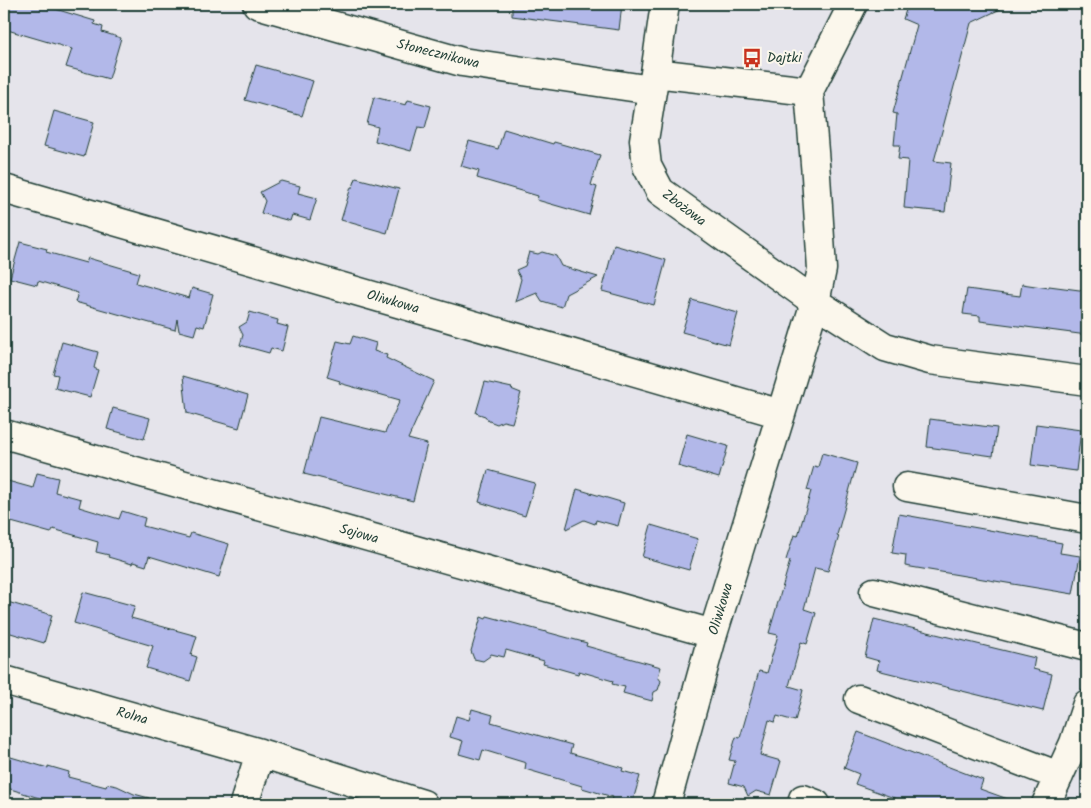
<svg xmlns="http://www.w3.org/2000/svg" width="1091" height="808" font-family="Kalam,sans-serif">
<style>
.building{fill:#b2b8e9;stroke:#1f3d34}
.lines{fill:none;stroke-linecap:round;stroke-linejoin:round}
.minor-casing{stroke:#1f3d34;stroke-width:31}
.minor{stroke:#fbf7ec;stroke-width:28}
.labels{text-anchor:middle;dominant-baseline:central;stroke-width:4;stroke-linejoin:round;paint-order:stroke}
.street-label{font-size:14px;fill:#1f3d34;stroke:#fbf7ec}
.poi-label{font-size:14px;fill:#1f3d34;stroke:#fbf7ec;text-anchor:start}
</style>
<rect width="100%" height="100%" fill="#e5e4eb"/>
<filter id="ink" filterUnits="userSpaceOnUse"><feTurbulence type="fractalNoise" baseFrequency=".02" numOctaves="2"/><feDisplacementMap in="SourceGraphic" scale="10" xChannelSelector="R" yChannelSelector="G"/><feConvolveMatrix kernelMatrix="1 2 1 2 8 2 1 2 1" color-interpolation-filters="sRGB"/></filter>
<g filter="url(#ink)">
<path class="building" d="M4,4H54L52,8L95,21L94,24L103,27L102,32L121,38L109,79L66,67L72,49L4,29Z
M512,4H622L619,30L512,16Z
M908,4H1011L971,23L934,161L951,163L945,212L904,208L908,160L898,159L900,145H894L897,114L893,113L917,25L903,19Z
M256,65L313,81L302,116L245,100Z
M374,97L406,105L408,100L431,106L425,128L418,127L411,151L375,141L378,127L367,124Z
M54,111L94,122L84,157L44,146Z
M504,129L553,144L554,142L600,155L591,185L597,187L589,215L537,200L538,196L477,178L479,171L461,166L469,141L498,149Z
M356,178L399,189L387,233L341,220L351,187H353Z
M281,181L300,186L298,193L317,198L310,220L292,215L290,221L261,213L265,201L260,192Z
M20,242L47,249L46,252L86,263L88,258L139,273L136,283L189,298L192,288L213,294L204,327L197,325L194,335L179,331L177,319L175,330L75,302L78,293L38,281L37,285L10,278Z
M614,245L666,260L654,305L602,291Z
M529,252L538,254L542,252L556,256L561,266L598,277L566,294L562,307L542,301L537,293L515,302L521,279L516,270L525,266Z
M1022,284L1049,288V286L1087,291V335L980,321V316L963,314L967,289L1020,296Z
M692,300L738,313L729,345L682,332Z
M250,312L278,320L277,324L288,327L282,351L271,348L269,353L240,345L243,335L239,327L247,322Z
M353,336L376,343L374,351L387,355L386,358L434,381L408,439L427,444L413,501L304,474L319,417L385,433L400,400L339,383L340,381L327,377L337,341L350,344Z
M62,342L98,352L94,368L98,370L90,397L55,388L58,375L53,374Z
M183,376L248,395L239,428L187,413Z
M485,382L512,388L511,389L521,393L512,423L503,421L497,424L489,421L485,416L476,413Z
M113,408L150,418L144,439L107,429Z
M930,419L997,428L993,456L927,447Z
M1036,424L1081,430L1076,471L1031,465Z
M687,434L728,446L719,478L678,466Z
M822,453L857,463L837,535L839,536L828,571L815,568L804,609L816,613L807,644L801,642L789,686L803,690L795,721L777,716L775,722L769,720L760,755L781,761L771,795L756,791L748,796L744,787L729,783L735,761L729,760L736,737L740,738L759,671L767,673L778,635L769,633L790,561L786,560L794,535L798,536L801,525L811,491L807,490L814,466L818,467Z
M488,470L535,483L525,516L479,502Z
M37,473L58,478L55,492L81,499L79,507L119,519L122,511L145,518L143,526L189,538L191,533L229,544L219,577L149,556L146,566L133,562L132,564L108,557L109,555L96,552L98,542L53,529L51,533L4,520V480L33,488Z
M577,489L624,503L618,526L596,520L595,524L584,520L566,529Z
M899,514L1062,543L1060,553L1080,556L1073,594L905,566L906,555L892,553Z
M651,525L698,539L689,570L642,557Z
M83,592L135,606L131,618L197,636L191,655L197,657L190,681L146,668L153,646L74,623Z
M4,601L52,615L44,643L4,631Z
M487,616L587,643L586,646L661,667L658,677L661,681L658,690L654,692L652,701L623,693L625,687L612,684L613,681L579,671L578,674L543,664L544,661L506,650L504,657L491,654L490,656L483,661L474,659L471,651L481,617L486,619Z
M874,619L1035,658L1033,669L1052,674L1043,711L877,670L879,661L865,657Z
M472,709L493,715L491,722L572,745L570,753L623,768L622,771L640,776L632,804H611L613,797L582,788V786L525,769L526,763L483,750L480,760L459,754L463,741L450,737L456,716L469,720Z
M858,732L983,780L980,789L1016,802V804H911L855,784L859,774L844,768Z
M4,755L48,768V766L69,772L68,777L106,787L107,784L117,786L134,794L149,798V800L158,804H56L39,799V798L4,787Z"/>
<g class="lines">
<defs>
<path id="minor" d="M257,4L462,62L652,90
M665,4L655,73L644,140L647,166L660,191L815,302L781,414L713,634L666,804
M853,4L809,91L816,176L822,269L815,302L885,347L930,360L1087,381
M655,73L809,91
M4,189L781,414
M4,434L713,634
M907,487L1087,519
M874,592L1087,647
M4,680L260,753L423,804
M859,699L1059,776
M803,799L816,804
M244,804L260,753
M1046,804L1074,743L1087,704"/>
</defs>
<use href="#minor" class="minor-casing"/>
<use href="#minor" class="minor"/>
</g>
</g>
<defs>
<symbol id="bus-bare" viewBox="-9 -9 18 18"><path d="M-5-6H5V4H4V6H2V4H-2V6H-4V4H-5ZM-3.5-4V0h7V-4ZM-3.5 1.2v1.5H-2V1.2ZM2 1.2v1.5H3.5V1.2Z" fill="#c8321e" stroke="#fbf7ec" stroke-width="2.5" paint-order="stroke"/></symbol>
</defs>
<g fill-rule="evenodd">
<use href="#bus-bare" x="738" y="44" width="28" height="28"/>
</g>
<g class="labels">
<g class="street-label">
<text transform="translate(438 54) rotate(14)">Słonecznikowa</text>
<text transform="translate(684 208) rotate(37)">Zbożowa</text>
<text transform="translate(393 302) rotate(16)">Oliwkowa</text>
<text transform="translate(359 534) rotate(16)">Sojowa</text>
<text transform="translate(721 609) rotate(-73)">Oliwkowa</text>
<text transform="translate(132 716) rotate(16)">Rolna</text>
</g>
<g class="poi-label">
<text x="767" y="58">Dajtki</text>
</g>
</g>
<rect width="1091" height="808" fill="none" stroke="#fbf7ec" stroke-width="20"/>
<rect x="10" y="10" width="1071" height="788" fill="none" stroke="#1f3d34" stroke-width="2" filter="url(#ink)"/>
</svg>
